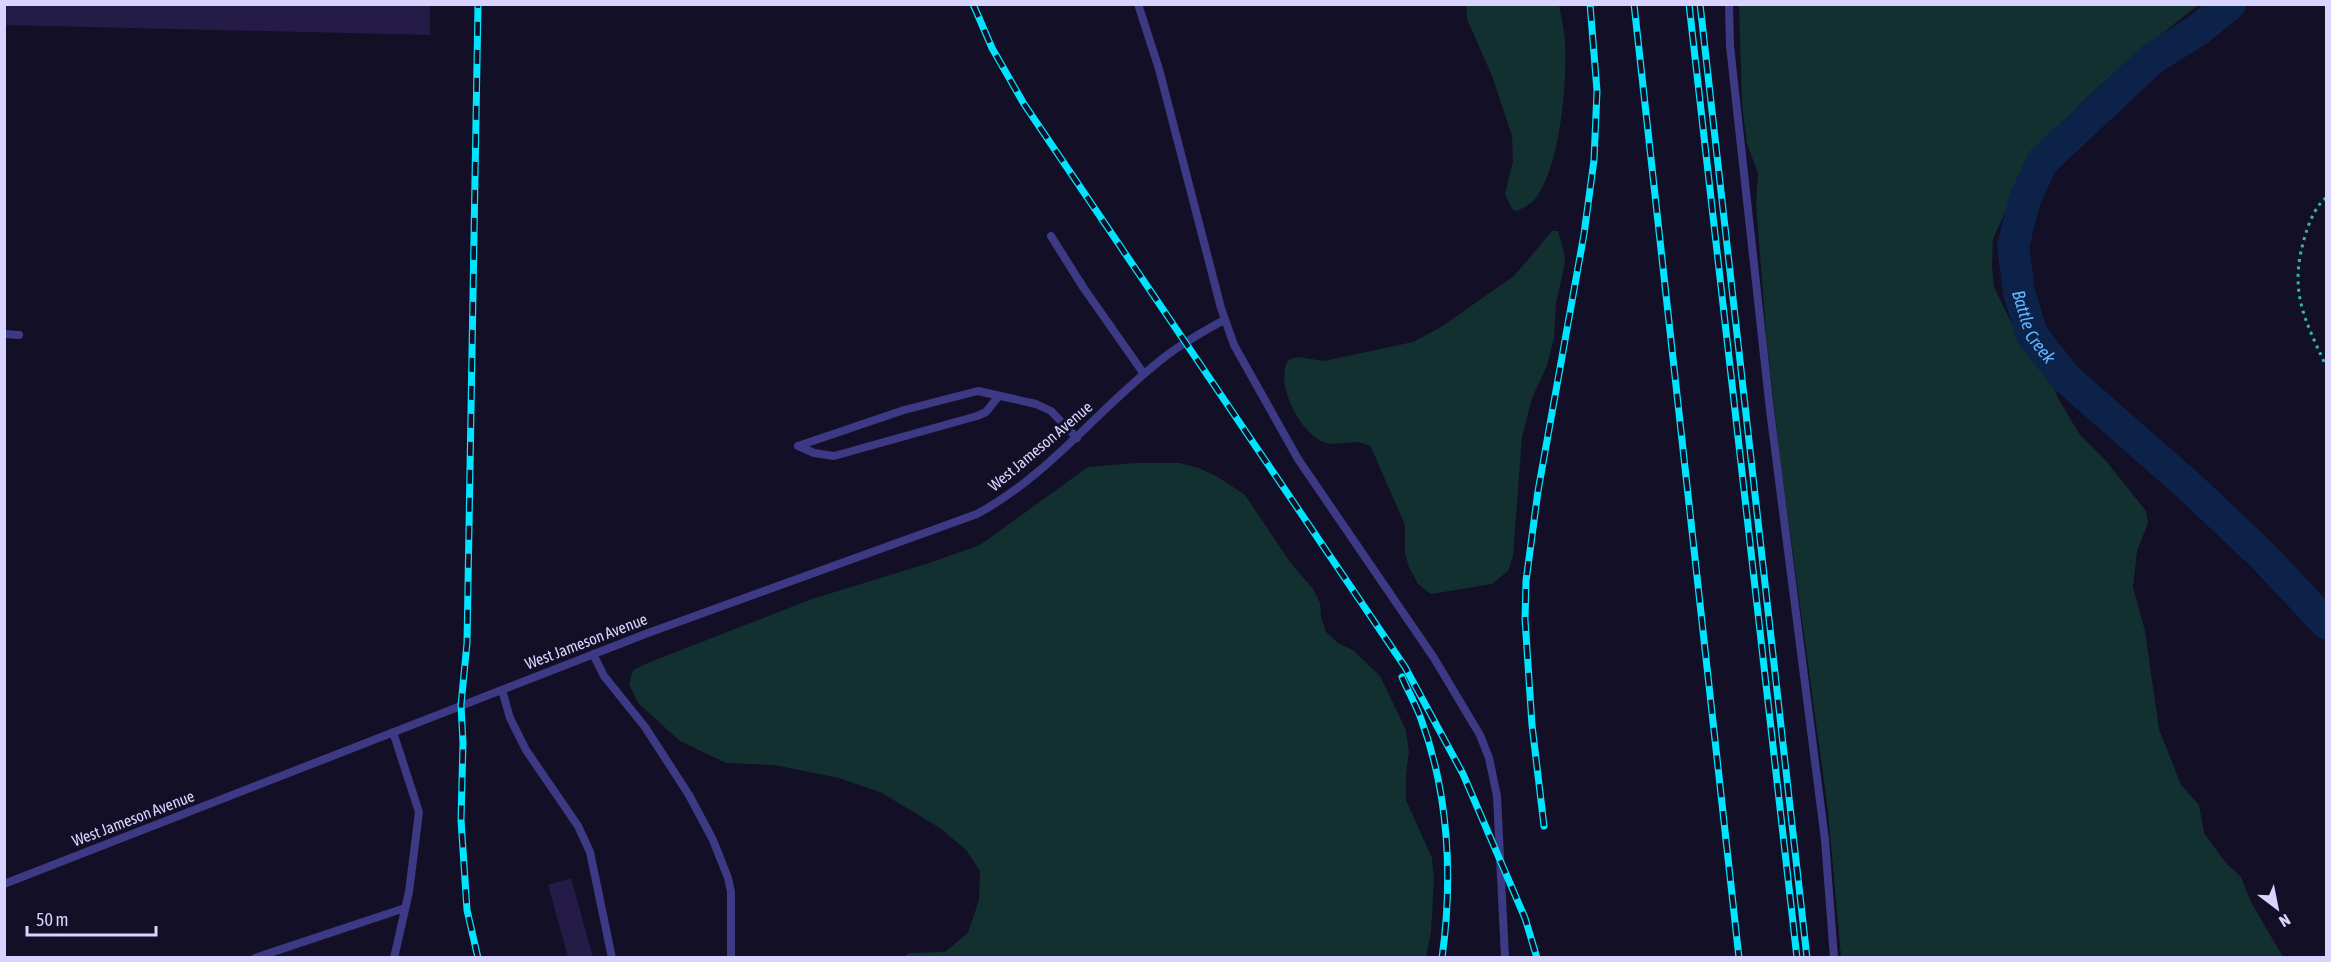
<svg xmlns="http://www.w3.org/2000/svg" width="2331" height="962" font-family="'Asap Condensed',sans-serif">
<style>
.green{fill:#12302f}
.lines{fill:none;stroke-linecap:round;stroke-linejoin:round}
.river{stroke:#0c2248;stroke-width:32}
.building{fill:#241b47}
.path{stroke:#2fb8b0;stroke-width:3;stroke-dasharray:3 4.5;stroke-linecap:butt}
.lane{stroke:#3d3a85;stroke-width:8}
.rail-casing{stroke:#00e5ff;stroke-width:7}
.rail{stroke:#130f26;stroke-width:4.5;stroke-dasharray:14;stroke-linecap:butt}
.labels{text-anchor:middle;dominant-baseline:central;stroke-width:6;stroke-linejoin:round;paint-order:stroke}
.street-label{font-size:16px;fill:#d9d4ff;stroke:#130f26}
.water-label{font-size:18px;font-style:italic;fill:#62b6ff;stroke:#130f26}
</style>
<rect width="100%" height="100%" fill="#130f26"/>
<path class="green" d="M1466,5H1559C1561,16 1564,29 1565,41C1567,83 1561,163 1536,198C1531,204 1525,207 1517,211L1512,209L1505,194L1513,161L1512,136L1492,76L1467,19Z
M1739,5H2198L2124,64L2083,101L2026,167L1993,239L1992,266L1994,287L2011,322L2048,374L2059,400L2080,435L2106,461L2146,511L2148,523L2137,551L2133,587L2145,631L2159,729L2181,785L2199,805L2204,833L2226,863L2241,877L2251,902L2283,957H1841L1828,811L1780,458L1767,343L1756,204L1758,173L1747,144L1742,105Z
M1552,231H1558L1564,252L1565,263L1556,303L1554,338L1547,366L1532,398L1522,437L1513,556L1508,571L1492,584L1431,594L1418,584L1409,567L1405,554V525L1371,447C1355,436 1337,449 1321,441C1298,429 1275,383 1288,360L1298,357L1324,361L1413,342L1441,327L1514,276Z
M1135,463H1180L1199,468L1218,477L1245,495L1290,562L1313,589L1320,603L1321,617L1326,632L1338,643L1353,650L1380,676L1406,730L1409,753L1406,774V800L1432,858L1434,880L1431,932L1426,957H904L909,953L945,952L968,933L979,900L980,871L966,850L940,828L882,793L839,778L774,765L726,763L680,741L638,703L629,684L633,670L650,662L812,599L929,563L980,545L1088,467Z"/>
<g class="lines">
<path class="river" id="s1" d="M2230,4L2198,30L2152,59L2042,162L2025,199L2013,246L2019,292L2032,335L2066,378L2190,487L2262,555L2326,623"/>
</g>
<path class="building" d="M4,4H430V35L4,25Z
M571,878L593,957H568L548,885Z"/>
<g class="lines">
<path class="path" d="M2326,198C2317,204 2309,222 2306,233C2288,289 2303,316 2326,366"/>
<path class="lane" d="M1138,4L1159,69L1221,308L1234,345L1298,459L1434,658L1480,735L1489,758L1497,796L1505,958
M1729,4L1730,46L1770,410L1825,840L1834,958
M1051,236L1083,287L1144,374
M4,334L19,335
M798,446L904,410L978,391L1036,404L1051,411L1077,438
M798,446L814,453L834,456L977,416L986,412L998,397
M593,654L604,676L645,727L689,795L713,840L728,878L731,892V958
M502,690L510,718L526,750L578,826L590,852L612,958
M393,732L419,812L409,892L394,958
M4,884L648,633L977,514C1050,475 1100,406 1166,356C1184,342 1204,331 1224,320
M255,958L405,908"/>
<defs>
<path id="rail" d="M973,4L992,48L1024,104L1405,667L1463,774L1525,918L1537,958
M1634,4L1739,958
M1689,4L1797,958
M1700,4L1807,958
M1402,677C1408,691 1416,705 1421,719C1449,794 1453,879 1442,958
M1544,826L1532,725L1525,619L1526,581L1538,491L1584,234L1594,160L1597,91L1590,4
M478,958L467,910L461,820L463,743L461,705L467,643L478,4"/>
</defs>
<use href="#rail" class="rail-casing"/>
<use href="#rail" class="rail"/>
</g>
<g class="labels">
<g class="street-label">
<text transform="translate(1040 446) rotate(-40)">West Jameson Avenue</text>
<text transform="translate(586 641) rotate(-21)">West Jameson Avenue</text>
<text transform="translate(133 818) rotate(-21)">West Jameson Avenue</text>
</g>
<g class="water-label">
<text stroke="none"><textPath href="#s1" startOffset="420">Battle Creek</textPath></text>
</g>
</g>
<rect width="2331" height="962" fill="none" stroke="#d9d4ff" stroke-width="12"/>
<g transform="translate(2277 908) rotate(148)" stroke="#130f26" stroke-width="4.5" paint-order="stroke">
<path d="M0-4.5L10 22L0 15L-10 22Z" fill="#d9d4ff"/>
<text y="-9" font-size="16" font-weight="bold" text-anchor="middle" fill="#d9d4ff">N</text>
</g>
<path d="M27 926v9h129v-9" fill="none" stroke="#d9d4ff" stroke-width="3"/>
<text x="36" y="926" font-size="18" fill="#d9d4ff" stroke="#130f26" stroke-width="4.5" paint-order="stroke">50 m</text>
</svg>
